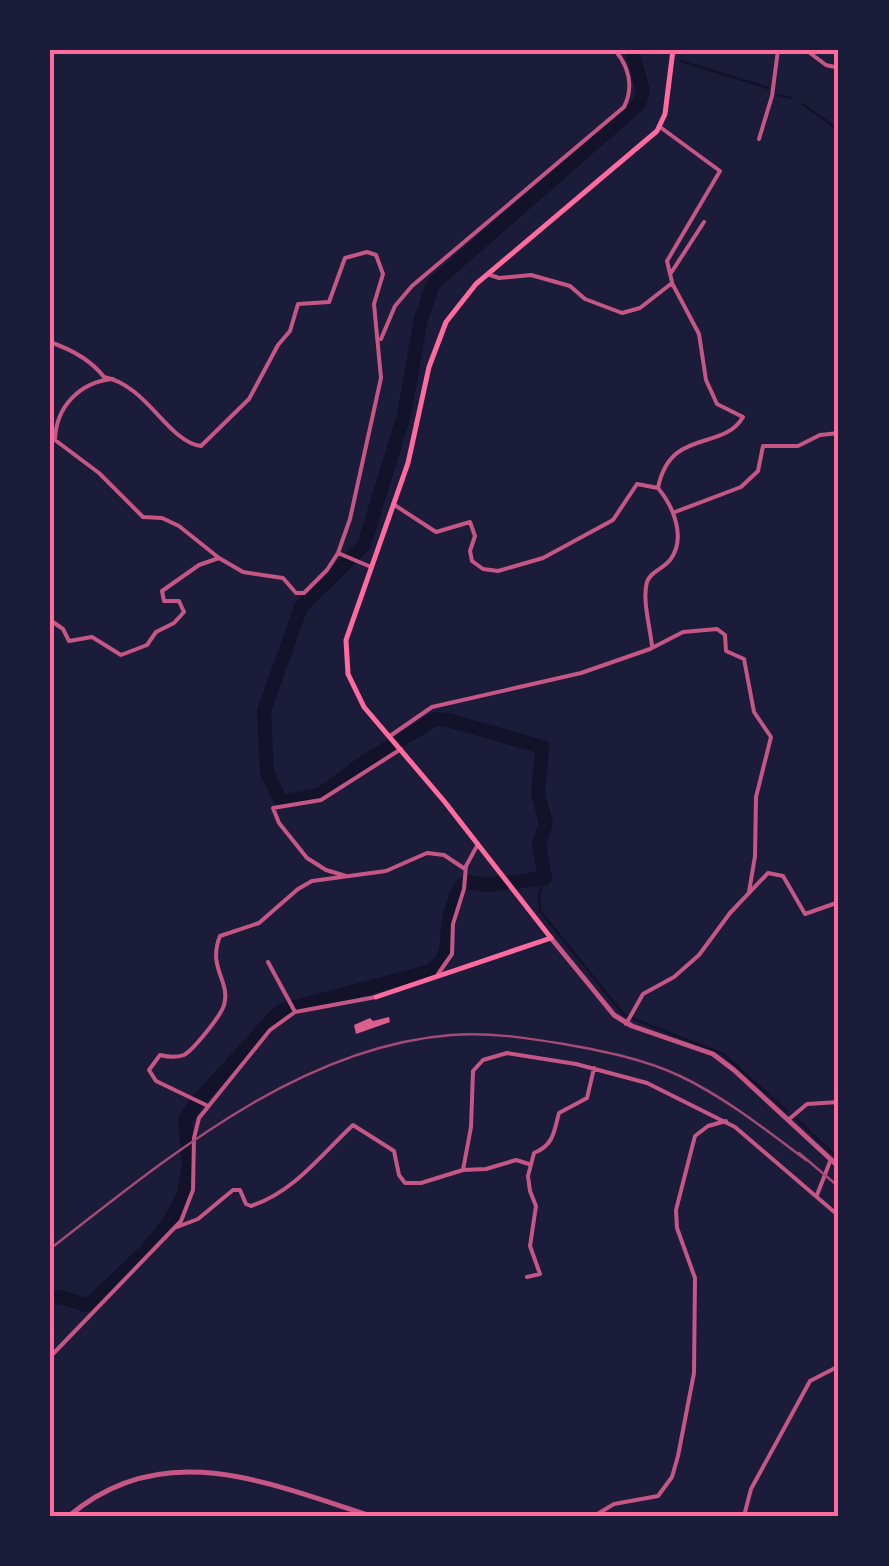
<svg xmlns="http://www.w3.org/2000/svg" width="889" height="1566" font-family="'Fira Sans',sans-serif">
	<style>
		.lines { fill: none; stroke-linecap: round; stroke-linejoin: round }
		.stream { stroke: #12122b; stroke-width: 2.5 }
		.river { stroke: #12122b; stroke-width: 14 }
		.building { fill: #dd5f8e }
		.minor { stroke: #c65784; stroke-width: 4 }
		.tertiary { stroke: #c65784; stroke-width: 5 }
		.secondary { stroke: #ff6b9d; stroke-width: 5 }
		.rail { stroke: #a44b75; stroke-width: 2.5 }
		.neatline { fill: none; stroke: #ff6b9d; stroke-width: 4 }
	</style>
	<rect width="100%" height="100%" fill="#1b1b3a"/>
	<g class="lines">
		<path class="stream" d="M681 61 768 88
			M778 95 791 98
			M803 104C816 115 828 120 839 132
			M545 878 539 893 540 911 624 1015 723 1054 787 1111
			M794 1117 839 1159"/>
		<path class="river" d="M50 1298 61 1297 86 1305 92 1302 147 1250 172 1218 183 1196 189 1165 185 1120 197 1102 280 1011 427 972C450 959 446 948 448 925 450 912 455 897 461 886L468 882 487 885 545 878 539 844 546 823 538 794 542 747 448 720 435 719 366 761 321 794 285 801 280 799 267 772 264 711 301 607 364 545 404 415 421 319 433 284 639 104 643 91 632 50"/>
	</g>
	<path class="building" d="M389 1017 390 1022 356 1034 354 1025 370 1018 373 1021Z"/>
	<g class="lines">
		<path class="minor" d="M806 50 826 65 839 68
			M660 127 720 171 667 261 672 282
			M759 139 772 96 778 50
			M671 273 704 222
			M490 275 499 278 531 275 570 286 585 299 622 313 640 308 672 283 699 334 706 380 717 404 743 417C723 452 670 427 658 488
			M381 339 395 306 412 286 624 107C634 87 629 67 615 50
			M50 342C70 349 91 360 104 377 147 385 168 442 201 446L249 399 278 345 290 331 298 304 329 302 345 258 367 252 376 255 383 274 374 304 381 378 350 519 338 553 327 570 304 593H296L283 578 243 572 219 558 179 526 162 518 143 517 99 473 55 440C56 406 80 382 113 379
			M393 504 436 532 470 522 475 536 470 551 472 561 483 569 498 571 543 558 613 520 637 484 658 488C673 506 687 538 670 560 663 569 651 571 647 582 642 599 650 627 652 646
			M675 512 741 487 758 471 763 446H798L820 435 839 433
			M338 553 371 567
			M50 620 63 629 69 641 92 637 121 655 147 645 156 632 174 623 184 612 179 601H164L162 591 199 565 219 558
			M390 736 432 707 581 673 650 649 683 632 717 629 725 635 726 651 744 659 754 712 771 737 756 797 755 856 749 892
			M346 876 326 870 307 858 279 823 273 808 321 800 401 749
			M268 962 294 1010
			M438 974 452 954 453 924 464 889 466 866 478 844
			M626 1024 643 994 674 977 699 955 730 913 768 873 783 876 805 914 839 902
			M206 1105 156 1081 149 1070 160 1055C168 1057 176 1058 184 1055 193 1050 221 1016 224 1005 231 981 207 968 220 936L259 923 298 889 312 881 386 871 427 853 444 855 465 869
			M788 1120 807 1104 839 1102
			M463 1170 486 1169 516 1160 529 1164
			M817 1195 831 1159
			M177 1227 198 1219 233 1190H240L246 1204 251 1206C294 1192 321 1155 353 1125L394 1151 399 1175 405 1183H421L463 1170 471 1127 473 1071 483 1060 507 1053 576 1064 647 1083 735 1127 839 1216
			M527 1277 540 1274 530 1246 536 1206 530 1191 528 1176 534 1153C554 1145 554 1131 559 1113L587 1098 594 1068
			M50 1357 181 1221 193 1190 194 1138 199 1118 270 1030 295 1012 376 997
			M594 1516 614 1504 658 1496 672 1477 678 1456 694 1373 695 1278 677 1228 676 1210 695 1136 708 1126 726 1121
			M744 1516 751 1489 810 1381 839 1366"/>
		<path class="tertiary" d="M551 938 614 1015 632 1026 713 1054 734 1070 839 1167
			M69 1516C163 1436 268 1483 371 1516"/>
		<path class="secondary" d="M376 997 551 938 444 801 364 707 348 674 346 640 408 463 429 367 446 322 476 284 657 131 665 114 673 50"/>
		<path class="rail" d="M799 1153 839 1187
			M50 1249C166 1159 298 1047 451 1035 490 1032 527 1038 564 1044 603 1051 644 1059 680 1076 726 1098 766 1130 806 1160"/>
	</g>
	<rect width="889" height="1566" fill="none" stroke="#1b1b3a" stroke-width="105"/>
	<rect x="52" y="52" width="784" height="1462" class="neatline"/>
</svg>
